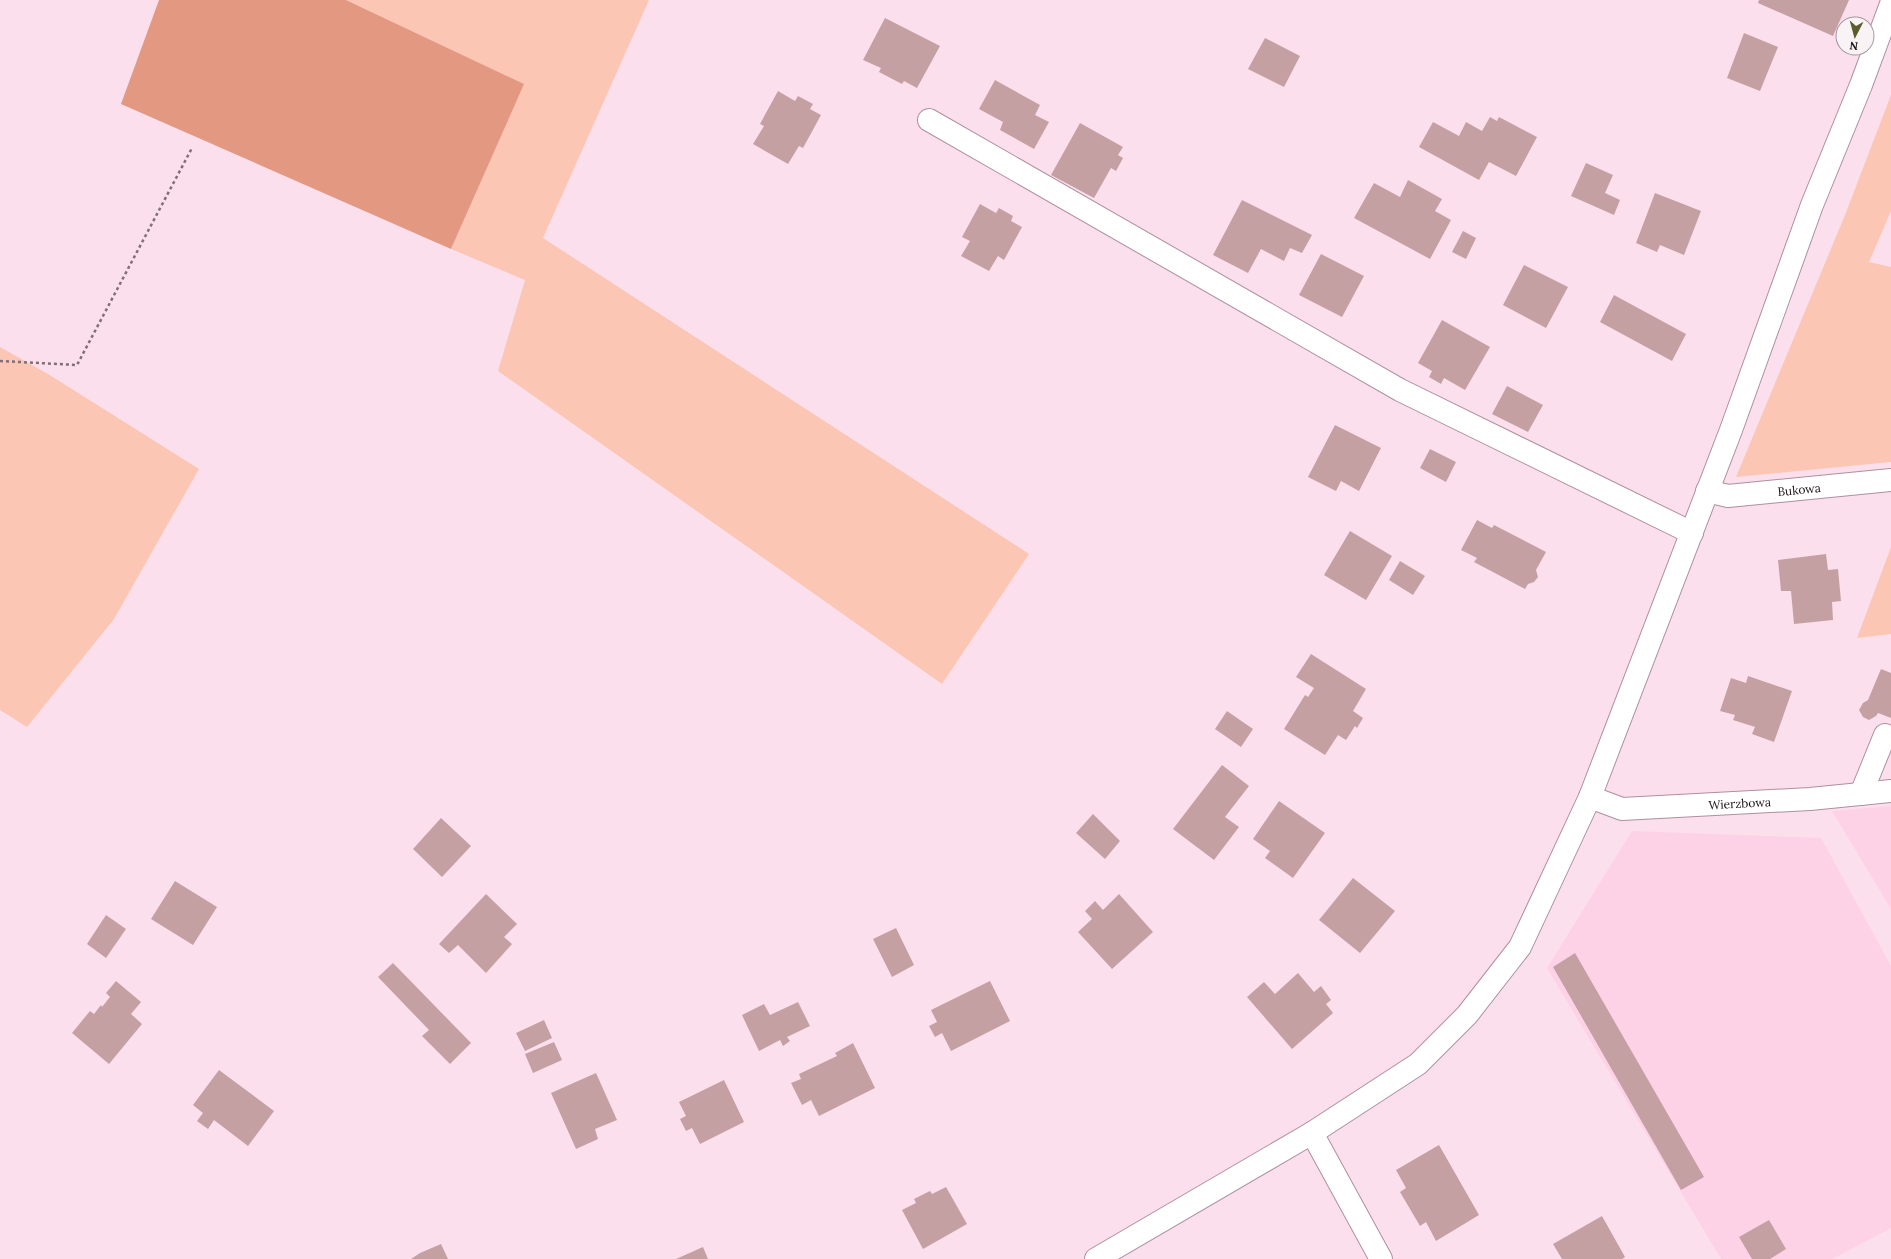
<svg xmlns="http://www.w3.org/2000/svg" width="1891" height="1259" font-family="Lora,serif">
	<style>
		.built { fill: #fdd2e6 }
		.green { fill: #fcc6b5 }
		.forest { fill: #e39981 }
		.building { fill: #c5a0a3 }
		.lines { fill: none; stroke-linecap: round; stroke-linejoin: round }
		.minor-casing { stroke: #af8f9e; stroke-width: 24 }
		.path { stroke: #816e77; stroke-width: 2.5; stroke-dasharray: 3 3; stroke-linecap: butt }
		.minor { stroke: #fff; stroke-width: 22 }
		.labels { text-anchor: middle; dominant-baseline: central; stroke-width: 3.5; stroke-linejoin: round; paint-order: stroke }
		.street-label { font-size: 12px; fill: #1a0f15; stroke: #faf3f6 }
	</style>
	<rect width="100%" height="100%" fill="#fcdfec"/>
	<path class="built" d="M1891 806V909L1832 811Z
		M1632 831 1821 838 1891 966V1228L1832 1259H1721L1547 968Z"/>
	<path class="green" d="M346 0H649L543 238 1029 554 942 684 498 371 525 280 451 249 523 84Z
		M1891 95V211L1869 262 1891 267V462L1736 477 1845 215Z
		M0 347 48 374 199 469 114 619 27 727 0 710Z
		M1891 547V634L1857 638Z"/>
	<path class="forest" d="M159 0H346L524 84 451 249 121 104Z"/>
	<path class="building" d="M1759 0H1849L1833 36 1758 3Z
		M885 18 940 46 917 88 904 81 902 84 879 72 881 68 863 60Z
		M1744 33 1778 47 1760 91 1727 78Z
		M1265 38 1300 56 1284 87 1248 69Z
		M995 80 1040 105 1035 115 1049 122 1034 149 1000 130 1003 122 979 109Z
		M778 91 795 101 798 96 813 104 810 109 821 115 803 148 799 146 788 164 753 144 764 126 760 124Z
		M1490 117 1497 121 1499 117 1537 137 1516 176 1489 162 1479 180 1419 147 1433 122 1459 136 1466 122 1482 131Z
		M1080 123 1123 147 1118 155 1123 158 1116 171 1111 168 1094 198 1051 175Z
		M1586 163 1613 175 1605 193 1620 200 1614 215 1571 196Z
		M1408 180 1442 199 1435 211 1451 220 1430 259 1354 218 1374 183 1400 197Z
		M1655 193 1701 211 1684 255 1660 245 1657 252 1636 243Z
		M1242 200 1312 235 1302 253 1290 248 1284 261 1261 249 1248 273 1213 255Z
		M980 204 996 213 999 208 1013 216 1011 221 1022 227 1004 260 998 256 989 271 961 256 970 241 962 237Z
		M1463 231 1476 238 1466 259 1452 252Z
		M1321 254 1364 276 1342 317 1299 295Z
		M1524 265 1568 287 1546 328 1503 305Z
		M1614 295 1686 334 1672 361 1600 322Z
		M1442 320 1490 347 1465 390 1444 378 1441 384 1429 377 1432 371 1418 363Z
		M1507 386 1543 405 1528 432 1492 414Z
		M1335 425 1381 448 1359 491 1341 481 1336 491 1308 477Z
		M1430 449 1456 462 1446 482 1420 468Z
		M1477 520 1492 528 1494 525 1546 552 1536 570 1538 577 1534 582 1528 584 1525 589 1474 562 1477 558 1461 550Z
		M1350 531 1392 556 1366 600 1324 575Z
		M1826 554 1828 570 1838 569 1841 601 1832 602 1833 620 1794 624 1791 591H1781L1778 560Z
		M1400 561 1425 576 1413 595 1389 580Z
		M1311 654 1366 689 1353 711 1363 718 1357 728 1355 726 1346 740 1338 735 1325 755 1284 729 1305 695 1308 697 1314 688 1296 677Z
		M1881 669 1891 673V718L1878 713 1876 716 1869 720 1863 717 1859 710 1863 703 1868 700Z
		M1748 676 1792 691 1774 742 1752 734 1755 727 1733 720 1735 715 1720 711 1731 678 1746 683Z
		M1227 711 1253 729 1241 747 1215 729Z
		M1222 765 1249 786 1225 817 1239 827 1214 860 1173 829Z
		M1279 801 1325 833 1293 878 1265 858 1270 851 1253 839Z
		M1093 814 1120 841 1105 859 1076 833Z
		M441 818 471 846 442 877 413 849Z
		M1353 878 1395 911 1360 953 1319 920Z
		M175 881 217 907 193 945 151 919Z
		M486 894 517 924 504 937 512 944 486 973 458 945 449 953 439 944Z
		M1119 894 1153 932 1112 969 1078 932 1092 919 1085 911 1095 901 1103 910Z
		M106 915 126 929 106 958 87 944Z
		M896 928 914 965 892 977 873 939Z
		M1575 953 1704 1177 1681 1190 1553 967Z
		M393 963 471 1043 450 1064 422 1036 429 1030 378 977Z
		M1298 973 1314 992 1321 986 1331 1000 1326 1004 1333 1013 1292 1049 1247 997 1264 982 1275 994Z
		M116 981 141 1002 131 1014 142 1024 109 1064 72 1033 90 1011 94 1014 101 1005 102 1007 110 997 106 993Z
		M990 981 1010 1021 951 1051 942 1033 935 1037 929 1026 937 1022 931 1010Z
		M798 1002 810 1026 787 1037 790 1041 783 1046 780 1040 759 1051 742 1015 764 1004 770 1015Z
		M544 1020 552 1038 525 1051 516 1033Z
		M554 1042 562 1060 533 1073 525 1054Z
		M853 1043 875 1088 819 1116 811 1100 802 1105 791 1083 801 1079 799 1074 837 1056 835 1053Z
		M219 1070 274 1111 248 1146 214 1120 208 1129 197 1121 203 1113 193 1105Z
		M596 1073 617 1120 595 1129 598 1139 576 1149 551 1093Z
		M724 1080 744 1122 700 1144 692 1128 686 1131 680 1119 686 1116 679 1102Z
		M1439 1145 1479 1215 1436 1241 1426 1222 1420 1226 1400 1192 1406 1188 1396 1170Z
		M946 1187 967 1224 923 1249 902 1210 916 1203 914 1199 930 1191 932 1194Z
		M1602 1216 1625 1257 1622 1259H1562L1553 1244Z
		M1769 1220 1786 1249 1770 1259H1752L1739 1237Z
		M441 1244 448 1259H411L420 1253Z
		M703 1247 708 1259H676Z"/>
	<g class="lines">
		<g class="minor-casing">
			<g id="minor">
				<path d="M929 120 1400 390 1692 533"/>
				<path id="s1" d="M1707 491 1728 496 1891 480"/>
				<path d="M1861 794 1885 735"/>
				<path id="s2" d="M1590 797 1622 809 1810 799 1891 791"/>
				<path d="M1312 1133 1381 1259"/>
				<path d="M1096 1259 1312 1133 1418 1064 1467 1015 1520 947 1590 797 1731 430 1812 205 1861 85 1891 4"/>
			</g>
		</g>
		<path class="path" d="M0 361 77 365 192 148"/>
		<use href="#minor" class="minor"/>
	</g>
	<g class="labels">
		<g class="street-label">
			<text stroke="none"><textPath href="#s1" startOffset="93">Bukowa</textPath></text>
			<text stroke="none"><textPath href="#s2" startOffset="152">Wierzbowa</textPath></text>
		</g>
	</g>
	<g transform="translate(1855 36) rotate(186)"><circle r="19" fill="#faf3f6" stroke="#a0989c"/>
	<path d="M0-3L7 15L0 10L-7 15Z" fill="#595e2c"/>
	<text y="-6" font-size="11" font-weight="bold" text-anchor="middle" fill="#1a0f15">N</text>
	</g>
</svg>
